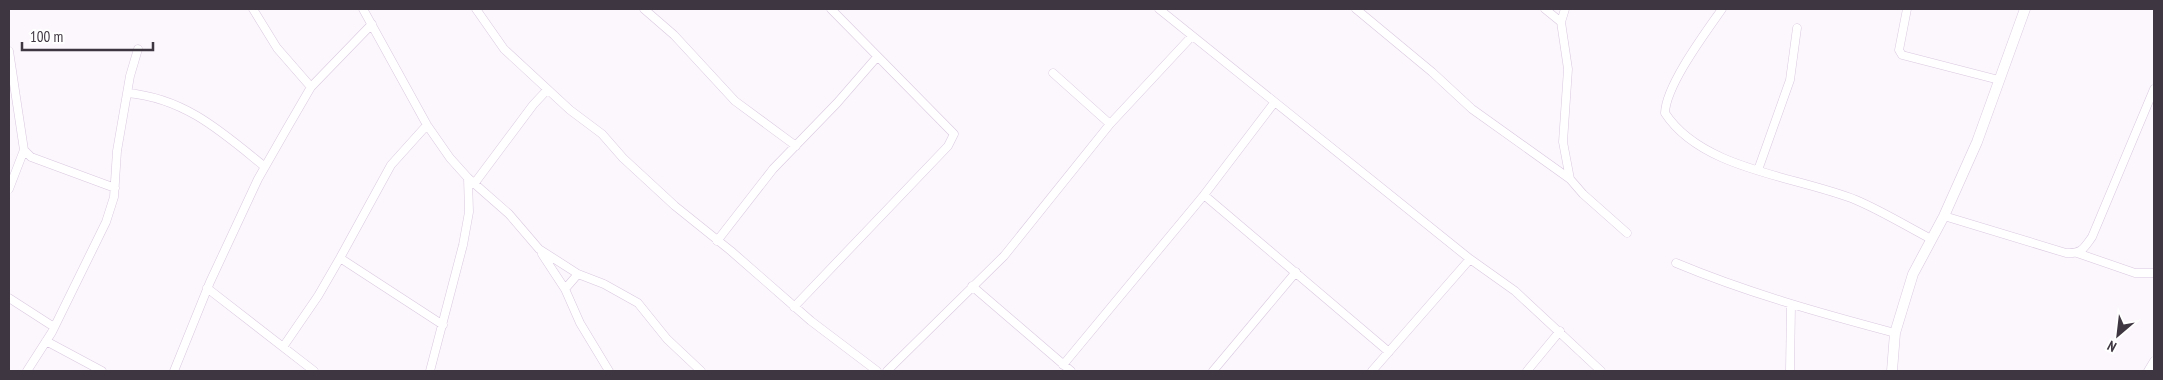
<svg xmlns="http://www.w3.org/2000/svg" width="2163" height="380" font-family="'PT Sans Narrow',sans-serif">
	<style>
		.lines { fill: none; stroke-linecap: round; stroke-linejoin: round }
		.street-casing { stroke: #dac8e0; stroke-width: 9 }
		.secondary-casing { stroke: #dac8e0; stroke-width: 11 }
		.street { stroke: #fff; stroke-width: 8 }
		.secondary { stroke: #fff; stroke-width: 10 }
	</style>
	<rect width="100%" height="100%" fill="#fbf7fc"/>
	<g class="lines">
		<g class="street-casing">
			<path id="street" d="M253 9 277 48 311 87
				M363 9 427 125 450 158 468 178 509 214 539 249 578 274 604 284 638 303 667 339 701 371
				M476 9 504 49 570 110 602 134 623 158 675 206 731 251 811 321 877 371
				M644 9 674 35 735 101 796 146
				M1159 9 1470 259 1515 291 1601 371
				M1356 9 1432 72 1472 109 1570 179
				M1545 9 1561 22
				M1565 9 1561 22 1568 69 1563 142 1570 179 1583 194 1627 233
				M1722 9C1706 32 1666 85 1665 113 1702 170 1796 176 1856 200 1882 211 1906 226 1931 239
				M1907 9 1899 50 1902 55 1999 80
				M9 51 24 150 31 157 115 188
				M1053 73 1110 124
				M127 93C185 98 222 132 265 167
				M1758 170 1790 80 1797 28
				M474 184 533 105 547 90
				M9 189 24 150
				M1204 195 1389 352
				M1944 216 2066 253C2082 254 2084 248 2092 237L2154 89
				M717 241 773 169 837 103 877 57
				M2077 253 2135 273H2154
				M542 254 565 289 580 323 609 371
				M340 258 443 325
				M1676 263C1748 293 1820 313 1895 333
				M972 286 1071 371
				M207 288 314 371
				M565 289 578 274
				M9 298 54 327
				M794 307 948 146 954 134 831 9
				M46 341 102 371
				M283 347 318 296 340 258 391 165 427 125
				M1063 365 1204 195 1274 103
				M27 371 52 332 106 222 114 197 117 151 130 76 138 49
				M174 371 210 282 258 179 286 130 311 87 372 24
				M430 371 463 245 469 212 468 178
				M887 371 1004 256 1110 124 1192 36
				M1213 371 1296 272
				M1372 371 1470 259
				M1527 371 1560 331
				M1790 371 1791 305
				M2148 371 2154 361"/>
		</g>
		<g class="secondary-casing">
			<path id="secondary" d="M1892 371 1895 333 1913 274 1944 216 1977 142 2025 9"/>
		</g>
		<use href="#street" class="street"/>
		<use href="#secondary" class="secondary"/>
	</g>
	<rect width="2163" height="380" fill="none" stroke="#3e3640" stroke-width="20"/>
	<g transform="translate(2118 335) rotate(208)" stroke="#ffffff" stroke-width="4" paint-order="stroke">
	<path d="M0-4L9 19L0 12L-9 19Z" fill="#3e3640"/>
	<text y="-8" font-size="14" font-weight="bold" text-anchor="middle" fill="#3e3640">N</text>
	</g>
	<path d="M22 42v8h131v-8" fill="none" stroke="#3e3640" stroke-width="2.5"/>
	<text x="30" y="42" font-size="15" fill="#3e3640" stroke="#ffffff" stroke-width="4" paint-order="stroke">100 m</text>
</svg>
